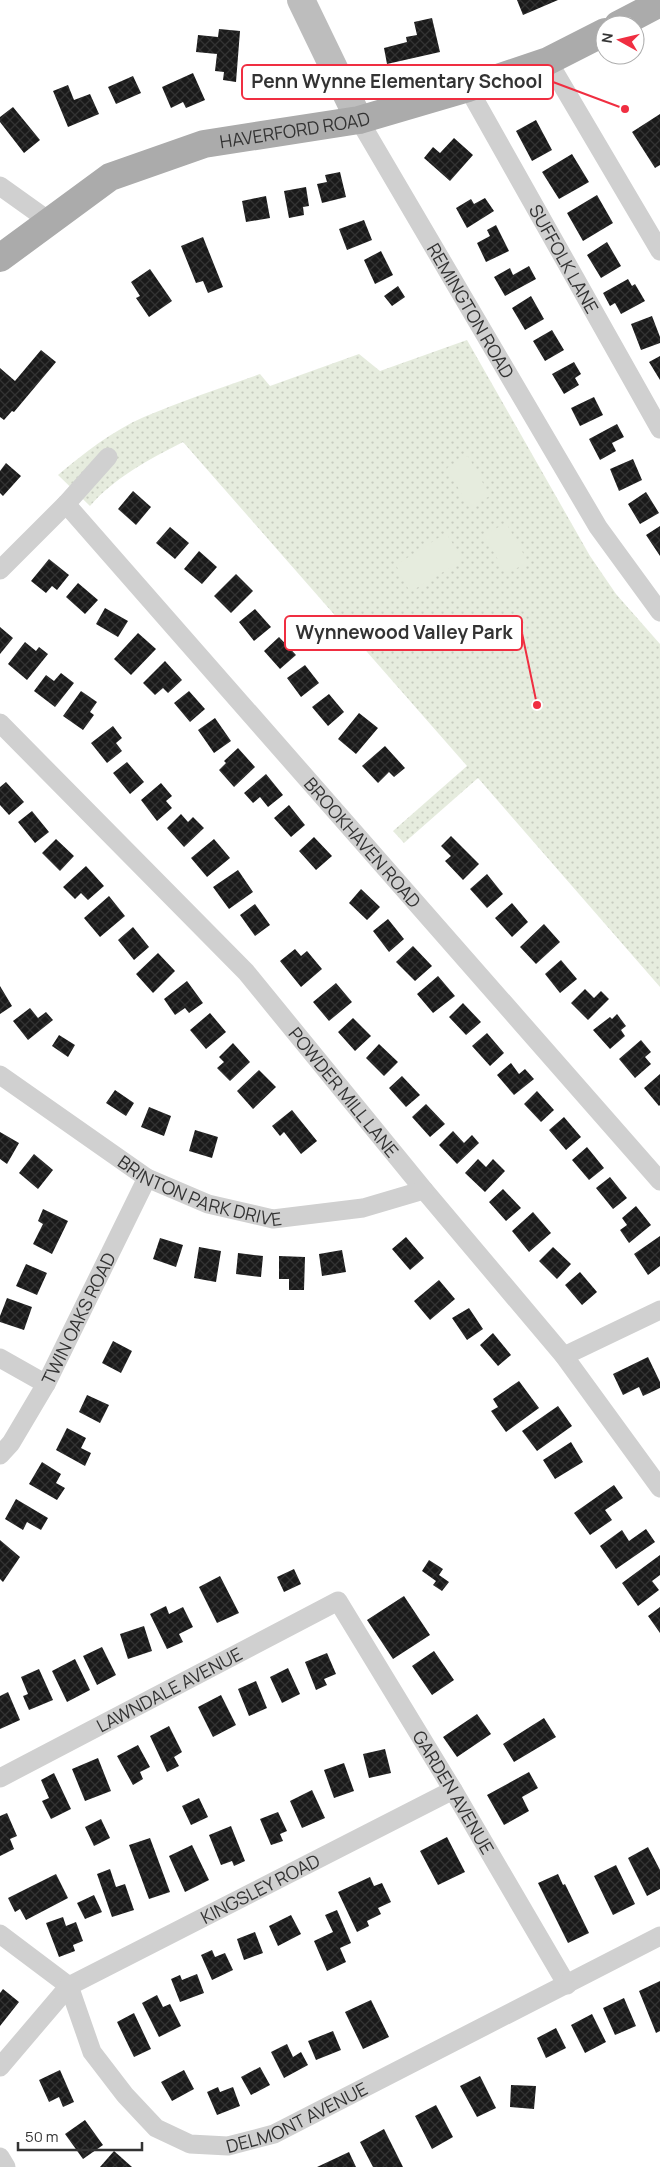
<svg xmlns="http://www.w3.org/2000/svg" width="660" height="2167" font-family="Manrope,sans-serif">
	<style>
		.park { fill: url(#park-dots) }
		.pitch { fill: #e6ecde }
		.building { fill: url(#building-cross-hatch) }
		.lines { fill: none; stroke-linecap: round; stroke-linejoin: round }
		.minor { stroke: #d0d0d0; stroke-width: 19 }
		.secondary { stroke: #bdbdbd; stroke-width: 28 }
		.primary { stroke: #ababab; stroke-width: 28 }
		.labels { text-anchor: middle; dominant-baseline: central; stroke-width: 5; stroke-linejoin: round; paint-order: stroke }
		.street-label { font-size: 18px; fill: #333; stroke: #fff }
		.leader { fill: none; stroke: #f02e41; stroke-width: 2 }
		.callout-dot { fill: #f02e41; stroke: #fff; stroke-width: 2 }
		.callout { fill: #fff; stroke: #f02e41; stroke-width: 2 }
		.callout-label { font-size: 19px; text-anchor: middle; font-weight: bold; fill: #333 }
	</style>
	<defs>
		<pattern id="park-dots" width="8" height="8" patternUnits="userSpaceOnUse" patternTransform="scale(1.25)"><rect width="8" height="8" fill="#e6ecde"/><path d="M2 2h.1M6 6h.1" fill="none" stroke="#c6cbbf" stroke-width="1.8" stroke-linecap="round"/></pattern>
		<pattern id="building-cross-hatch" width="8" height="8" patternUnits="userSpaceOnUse" patternTransform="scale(1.25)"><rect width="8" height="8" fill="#1a1a1a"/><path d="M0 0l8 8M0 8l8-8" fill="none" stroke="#333"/></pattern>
	</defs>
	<rect width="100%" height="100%" fill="#fff"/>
	<path class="park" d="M467 340 590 556 616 594 660 644V987L478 778 404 843 393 831 467 766 183 442C150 459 115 477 90 506L58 475C84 453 112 431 144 417 181 401 221 388 260 374L270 386 359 354 380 371Z"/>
	<path class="pitch" d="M468 456 490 496 469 507 447 468Z
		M506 523 528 562 506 574 484 535Z
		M446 533 463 560 410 592 396 565Z"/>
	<path class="building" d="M517 0H558L523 15Z
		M432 18 440 52 387 64 384 48 407 42 406 37 417 35 414 22Z
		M219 29 240 31 236 82 223 80 224 72 215 71 217 54 196 52 198 35 218 37Z
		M193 73 205 100 186 108 183 102 171 108 162 87Z
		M133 76 141 93 116 104 108 87Z
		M68 85 74 100 90 94 99 114 68 127 53 91Z
		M13 107 40 140 24 153 0 122V117Z
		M660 114V165L655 168 632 132Z
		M536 120 552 150 532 161 516 131Z
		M454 138 473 155 450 181 424 158 433 147 440 153Z
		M572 154 589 182 559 199 542 172Z
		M340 172 346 197 322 203 317 184 327 182 325 175Z
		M306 187 309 206 303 207 304 215 289 218 284 191Z
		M597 195 613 223 583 241 567 213Z
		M266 196 270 218 246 222 242 201Z
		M485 198 494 211 467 228 456 208 471 199 474 204Z
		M364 220 372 240 347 250 339 229Z
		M496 225 509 251 486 262 477 243 490 236 487 230Z
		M203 237 223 287 208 293 203 281 196 283 181 246Z
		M607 242 621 266 601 278 587 255Z
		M381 251 393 275 375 284 364 260Z
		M529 266 536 279 505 296 494 277 510 268 513 275Z
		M150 269 172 301 149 317 136 298 140 296 131 282Z
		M628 279 632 286 635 284 645 301 621 314 615 303 610 306 603 293Z
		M398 286 405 297 392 306 384 296Z
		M531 296 544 319 525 330 512 308Z
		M652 316 660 337V343L641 350 631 324Z
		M552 330 564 350 545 361 533 341Z
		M41 350 56 362 14 412 12 411 4 420 0 417V368L15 381Z
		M660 356V380L649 362Z
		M574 362 581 374 575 378 579 385 564 394 552 374Z
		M594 397 603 415 580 426 571 408Z
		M617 424 624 437 612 443 616 451 600 460 589 439Z
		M633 459 642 480 619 491 610 469Z
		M6 463 21 476 3 496 0 493V471Z
		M133 491 151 507 136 525 118 509Z
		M646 492 659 513 640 524 628 504Z
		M660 526V556L646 535Z
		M170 527 189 543 175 559 156 543Z
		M199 551 217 567 202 584 184 569Z
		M49 559 69 575 57 590 52 586 46 593 31 581Z
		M236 574 253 591 231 613 214 596Z
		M78 583 98 600 85 614 66 597Z
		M105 608 128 621 118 637 96 624Z
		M255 609 271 627 254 641 239 622Z
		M0 627 13 638 0 654Z
		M138 633 156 649 131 675 114 659Z
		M279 637 296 655 280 669 264 651Z
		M25 642 36 651 39 647 48 654 27 680 8 664Z
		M165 661 182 680 168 693 163 688 155 695 143 683Z
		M305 665 319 683 301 697 287 678Z
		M61 673 74 683 55 707 34 691 46 675 54 681Z
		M81 691 97 702 90 712 94 715 83 730 63 716Z
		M189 691 205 709 190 722 174 703Z
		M329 694 344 712 328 726 312 707Z
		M359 713 378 728 356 754 338 739Z
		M215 718 231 741 214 753 198 730Z
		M113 726 122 738 116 743 122 751 107 763 91 743Z
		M385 746 405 768 394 777 389 772 378 783 362 766Z
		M238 748 255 767 234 787 219 770 226 763 224 761Z
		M127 762 144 782 130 794 113 773Z
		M266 774 283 795 268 807 260 797 253 803 244 793Z
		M6 782 24 802 9 815 0 805V787Z
		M161 783 172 796 166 801 172 808 157 821 141 800Z
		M289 805 305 825 291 837 274 818Z
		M32 811 49 832 35 843 18 822Z
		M181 814 188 822 193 817 204 828 184 847 167 828Z
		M451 836 479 864 463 880 445 861 451 856 441 846Z
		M314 837 332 856 316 870 299 851Z
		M56 839 74 856 60 871 42 853Z
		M214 839 230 858 207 877 191 858Z
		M86 866 104 886 88 900 81 893 75 899 63 887Z
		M238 870 253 892 229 909 213 887Z
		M487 874 503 894 487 908 470 889Z
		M361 889 380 907 367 920 349 903Z
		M109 896 125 916 100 937 84 918Z
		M512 903 528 922 512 937 495 918Z
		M255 904 270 925 255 936 240 915Z
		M388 919 404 939 389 952 373 931Z
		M544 924 560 942 536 964 520 947Z
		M133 927 149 947 134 960 118 940Z
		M413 946 432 966 415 981 396 962Z
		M295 949 301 956 307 951 322 969 301 987 280 961Z
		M158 953 175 971 153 993 136 974Z
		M561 960 577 979 560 993 545 974Z
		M438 976 455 996 433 1013 417 994Z
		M187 981 203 1003 189 1013 185 1008 175 1015 164 999Z
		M336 983 352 1002 329 1021 313 1002Z
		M0 986 12 1006 0 1014Z
		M585 989 594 998 601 991 609 999 588 1020 571 1003Z
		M463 1003 481 1022 466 1035 449 1017Z
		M30 1008 38 1018 46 1012 53 1020 28 1040 13 1021Z
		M210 1013 226 1032 206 1049 190 1030Z
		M617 1014 626 1026 621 1030 625 1036 610 1049 593 1030 610 1017 612 1019Z
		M353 1018 371 1036 355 1051 338 1032Z
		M487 1033 504 1053 490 1066 472 1046Z
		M59 1035 75 1045 68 1057 52 1046Z
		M641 1040 651 1052 645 1057 651 1064 635 1078 619 1059Z
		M233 1043 250 1062 230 1081 217 1068 224 1062 219 1057Z
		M379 1044 398 1062 384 1076 366 1058Z
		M511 1063 519 1074 525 1069 534 1079 514 1095 497 1075Z
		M259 1070 276 1087 253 1109 237 1091Z
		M660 1074V1105L659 1106 644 1088Z
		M402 1076 420 1095 406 1107 389 1088Z
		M115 1090 134 1103 126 1116 106 1103Z
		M537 1091 554 1110 541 1122 524 1104Z
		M426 1104 445 1124 430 1137 412 1117Z
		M149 1107 171 1116 164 1136 141 1127Z
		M292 1110 317 1141 301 1154 284 1132 280 1136 272 1126Z
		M564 1117 581 1137 566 1150 549 1130Z
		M195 1130 218 1137 212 1158 189 1151Z
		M453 1131 464 1143 472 1135 479 1143 457 1164 439 1145Z
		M0 1132 19 1143 7 1164 0 1159Z
		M587 1147 604 1168 589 1180 572 1160Z
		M34 1154 53 1170 38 1189 19 1173Z
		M478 1159 486 1167 493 1159 505 1171 485 1192 465 1173Z
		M610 1177 627 1198 613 1209 596 1188Z
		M503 1189 521 1208 506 1221 489 1202Z
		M636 1206 651 1225 629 1243 620 1230 627 1225 622 1218Z
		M43 1209 68 1221 52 1254 33 1244 43 1224 38 1221Z
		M533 1212 551 1233 529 1252 512 1231Z
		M660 1236V1266L648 1275 634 1254Z
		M406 1237 424 1258 410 1270 392 1249Z
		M160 1238 183 1245 176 1267 153 1259Z
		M199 1247 221 1251 216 1282 194 1278Z
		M553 1247 571 1264 557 1279 539 1261Z
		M342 1250 346 1272 322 1276 319 1254Z
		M238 1253 263 1256 261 1277 236 1274Z
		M279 1256 305 1257 304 1290H289V1279H279Z
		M26 1264 47 1273 37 1295 16 1286Z
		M580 1272 597 1292 582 1305 565 1285Z
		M439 1280 455 1299 430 1320 414 1301Z
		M7 1298 32 1307 24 1330 0 1322V1316Z
		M469 1308 483 1329 467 1340 452 1318Z
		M493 1333 511 1355 498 1366 480 1345Z
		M113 1341 132 1351 121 1373 102 1363Z
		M648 1357 660 1382V1388L643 1396 639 1387 623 1395 613 1374Z
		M519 1381 539 1408 506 1432 491 1411 498 1407 493 1399Z
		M87 1395 109 1405 100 1423 79 1412Z
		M558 1406 572 1426 537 1451 522 1431Z
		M67 1428 86 1438 81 1448 91 1453 85 1466 56 1450Z
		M571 1442 583 1462 555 1479 543 1460Z
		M42 1462 61 1474 56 1483 65 1488 57 1500 29 1484Z
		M614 1485 623 1498 605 1510 612 1520 590 1535 574 1513Z
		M16 1499 48 1518 41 1530 27 1522 23 1530 5 1519Z
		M646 1529 655 1542 616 1569 600 1546 622 1530 629 1541Z
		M0 1540 20 1557 3 1582 0 1579Z
		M660 1555V1575L652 1581 659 1590 638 1606 622 1583Z
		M429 1560 443 1569 439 1575 449 1582 442 1591 433 1585 436 1581 422 1571Z
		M294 1569 301 1584 284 1592 277 1577Z
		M220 1576 239 1613 217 1623 199 1587Z
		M404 1596 430 1635 393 1659 367 1620Z
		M166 1606 169 1614 183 1607 193 1627 179 1634 183 1642 167 1649 150 1614Z
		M660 1607V1633L648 1616Z
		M144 1626 152 1651 128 1659 120 1634Z
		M102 1647 116 1675 97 1685 83 1656Z
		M434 1651 454 1680 432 1695 412 1666Z
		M327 1653 336 1674 324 1679 327 1685 316 1690 305 1662Z
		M75 1659 90 1690 67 1702 52 1671Z
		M288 1668 300 1694 282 1703 270 1677Z
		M39 1669 53 1700 29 1710 23 1696 28 1694 21 1677Z
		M256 1681 267 1708 249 1716 238 1689Z
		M8 1692 20 1720 0 1729V1696Z
		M221 1695 236 1725 213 1737 198 1707Z
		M477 1714 491 1734 457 1757 443 1737Z
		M544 1718 556 1737 514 1762 503 1744Z
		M169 1726 182 1752 174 1757 179 1766 167 1772 150 1736Z
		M138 1745 150 1767 140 1772 143 1779 133 1785 117 1756Z
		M385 1749 391 1773 369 1778 363 1754Z
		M98 1758 111 1791 85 1801 72 1769Z
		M344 1763 354 1791 334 1798 324 1770Z
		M529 1772 538 1788 522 1797 529 1811 504 1825 487 1795Z
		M54 1773 71 1809 51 1819 42 1801 49 1798 41 1780Z
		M312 1790 325 1818 302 1828 290 1801Z
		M199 1798 208 1817 191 1825 182 1806Z
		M278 1812 287 1831 280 1834 283 1841 271 1845 260 1819Z
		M7 1813 17 1836 10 1839 14 1849 0 1856V1816Z
		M101 1819 110 1838 94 1846 85 1827Z
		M231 1826 245 1861 234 1866 232 1861 221 1865 209 1835Z
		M447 1837 465 1872 438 1885 420 1851Z
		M150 1838 170 1892 149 1899 129 1845Z
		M192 1845 209 1880 185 1892 169 1856Z
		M648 1847 660 1870V1889L647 1896 628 1858Z
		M616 1865 635 1904 613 1915 594 1876Z
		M110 1869 116 1887 125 1884 134 1910 112 1917 97 1874Z
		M56 1874 68 1898 26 1920 20 1909 15 1912 8 1898Z
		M558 1874 563 1885 565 1884 589 1933 568 1943 538 1883Z
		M370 1877 374 1886 382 1883 391 1902 378 1908 381 1914 367 1921 369 1926 357 1932 338 1892Z
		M94 1895 102 1912 85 1919 77 1903Z
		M337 1910 351 1943 340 1948 346 1962 327 1971 314 1941 333 1932 325 1915Z
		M291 1915 301 1934 278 1946 269 1926Z
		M63 1917 66 1926 76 1922 83 1941 73 1945 75 1951 59 1957 46 1923Z
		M255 1932 263 1953 244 1960 237 1939Z
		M212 1950 215 1957 225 1953 233 1970 212 1980 201 1955Z
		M197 1974 204 1993 180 2002 171 1979 180 1975 182 1980Z
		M660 1981V2031L656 2033 639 1991Z
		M3 1989 19 2002 0 2026V1993Z
		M157 1995 163 2007 170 2004 181 2026 159 2037 142 2003Z
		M624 1998 636 2026 615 2035 603 2008Z
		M371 2000 389 2037 363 2049 345 2012Z
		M134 2013 151 2049 134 2057 117 2022Z
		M592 2014 606 2042 585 2053 571 2025Z
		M556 2028 566 2048 546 2058 537 2038Z
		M333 2031 341 2050 316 2060 308 2041Z
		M287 2044 293 2057 301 2052 308 2065 284 2078 271 2052Z
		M260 2067 270 2085 251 2095 241 2077Z
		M60 2070 74 2102 63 2107 59 2097 49 2102 39 2080Z
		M184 2070 194 2089 172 2101 161 2082Z
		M480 2076 496 2108 477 2117 460 2086Z
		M511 2085 536 2086 534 2109 510 2107Z
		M218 2087 220 2092 233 2087 240 2106 217 2115 207 2092Z
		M436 2105 453 2137 432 2149 415 2116Z
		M85 2120 103 2145 83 2159 65 2134Z
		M384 2129 403 2167H373L360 2142Z
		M114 2151 132 2167H100Z
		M349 2152 356 2167H317Z"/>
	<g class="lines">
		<g class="minor">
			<path d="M548 61 660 251"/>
			<path id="s1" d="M468 88 660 429"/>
			<path id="s2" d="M359 120 598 527 660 612"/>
			<path d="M0 186 49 221"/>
			<path id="s3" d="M66 504 660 1181"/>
			<path d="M0 570 66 504 108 457"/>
			<path id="s4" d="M0 723 246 972 424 1190 564 1356 660 1488"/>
			<path id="s5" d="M0 1075 147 1178 208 1204 273 1219 363 1208 424 1190"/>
			<path d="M564 1356 660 1310"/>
			<path d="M0 1358 46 1384"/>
			<path id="s6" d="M0 1455 11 1443 46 1384 147 1178"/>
			<path id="s7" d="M0 1778 338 1601 453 1790 567 1985"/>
			<path id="s8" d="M0 1934 69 1986 92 2052 125 2095 156 2128 190 2144 228 2146 274 2134 660 1936"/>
			<path id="s9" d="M0 2067 69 1986 453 1790"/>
			<path d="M0 2157 6 2167"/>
		</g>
		<path class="secondary" d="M301 0 359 120"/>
		<g class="primary">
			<path d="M618 25 660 3"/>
			<path id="s10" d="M0 258 110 177 204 144 359 120 468 88 548 61 605 32"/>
		</g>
	</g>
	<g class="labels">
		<g class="street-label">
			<text stroke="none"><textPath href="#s10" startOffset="328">HAVERFORD ROAD</textPath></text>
			<text stroke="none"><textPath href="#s1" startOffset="196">SUFFOLK LANE</textPath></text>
			<text stroke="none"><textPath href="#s2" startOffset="221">REMINGTON ROAD</textPath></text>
			<text stroke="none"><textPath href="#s3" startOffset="450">BROOKHAVEN ROAD</textPath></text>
			<text stroke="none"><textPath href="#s4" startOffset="505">POWDER MILL LANE</textPath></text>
			<text stroke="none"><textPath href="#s5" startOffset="234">BRINTON PARK DRIVE</textPath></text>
			<text stroke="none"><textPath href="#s6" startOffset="158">TWIN OAKS ROAD</textPath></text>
			<text stroke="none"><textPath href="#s7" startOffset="191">LAWNDALE AVENUE</textPath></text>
			<text stroke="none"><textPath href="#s7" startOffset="605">GARDEN AVENUE</textPath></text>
			<text stroke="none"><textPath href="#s9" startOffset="321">KINGSLEY ROAD</textPath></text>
			<text stroke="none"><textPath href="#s8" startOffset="406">DELMONT AVENUE</textPath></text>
		</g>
	</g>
	<path class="leader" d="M625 109L553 82M537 705L522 633"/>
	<g class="callout-dot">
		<circle cx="625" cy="109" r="5"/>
		<circle cx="537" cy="705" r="5"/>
	</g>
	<g class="callout">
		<rect x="242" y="65" width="311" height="34" rx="5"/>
		<rect x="285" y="616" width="237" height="34" rx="5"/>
	</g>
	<g class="callout-label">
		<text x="397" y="88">Penn Wynne Elementary School</text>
		<text x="404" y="639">Wynnewood Valley Park</text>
	</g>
	<g transform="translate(620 40) rotate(278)"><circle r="24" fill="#ffffff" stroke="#adadad"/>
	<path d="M0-4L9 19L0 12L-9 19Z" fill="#f02e41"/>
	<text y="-8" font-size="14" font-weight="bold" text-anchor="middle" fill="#333333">N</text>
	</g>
	<path d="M18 2142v8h124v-8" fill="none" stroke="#333333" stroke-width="2.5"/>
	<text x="25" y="2142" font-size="15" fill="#333333" stroke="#ffffff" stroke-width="4" paint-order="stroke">50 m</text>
</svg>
